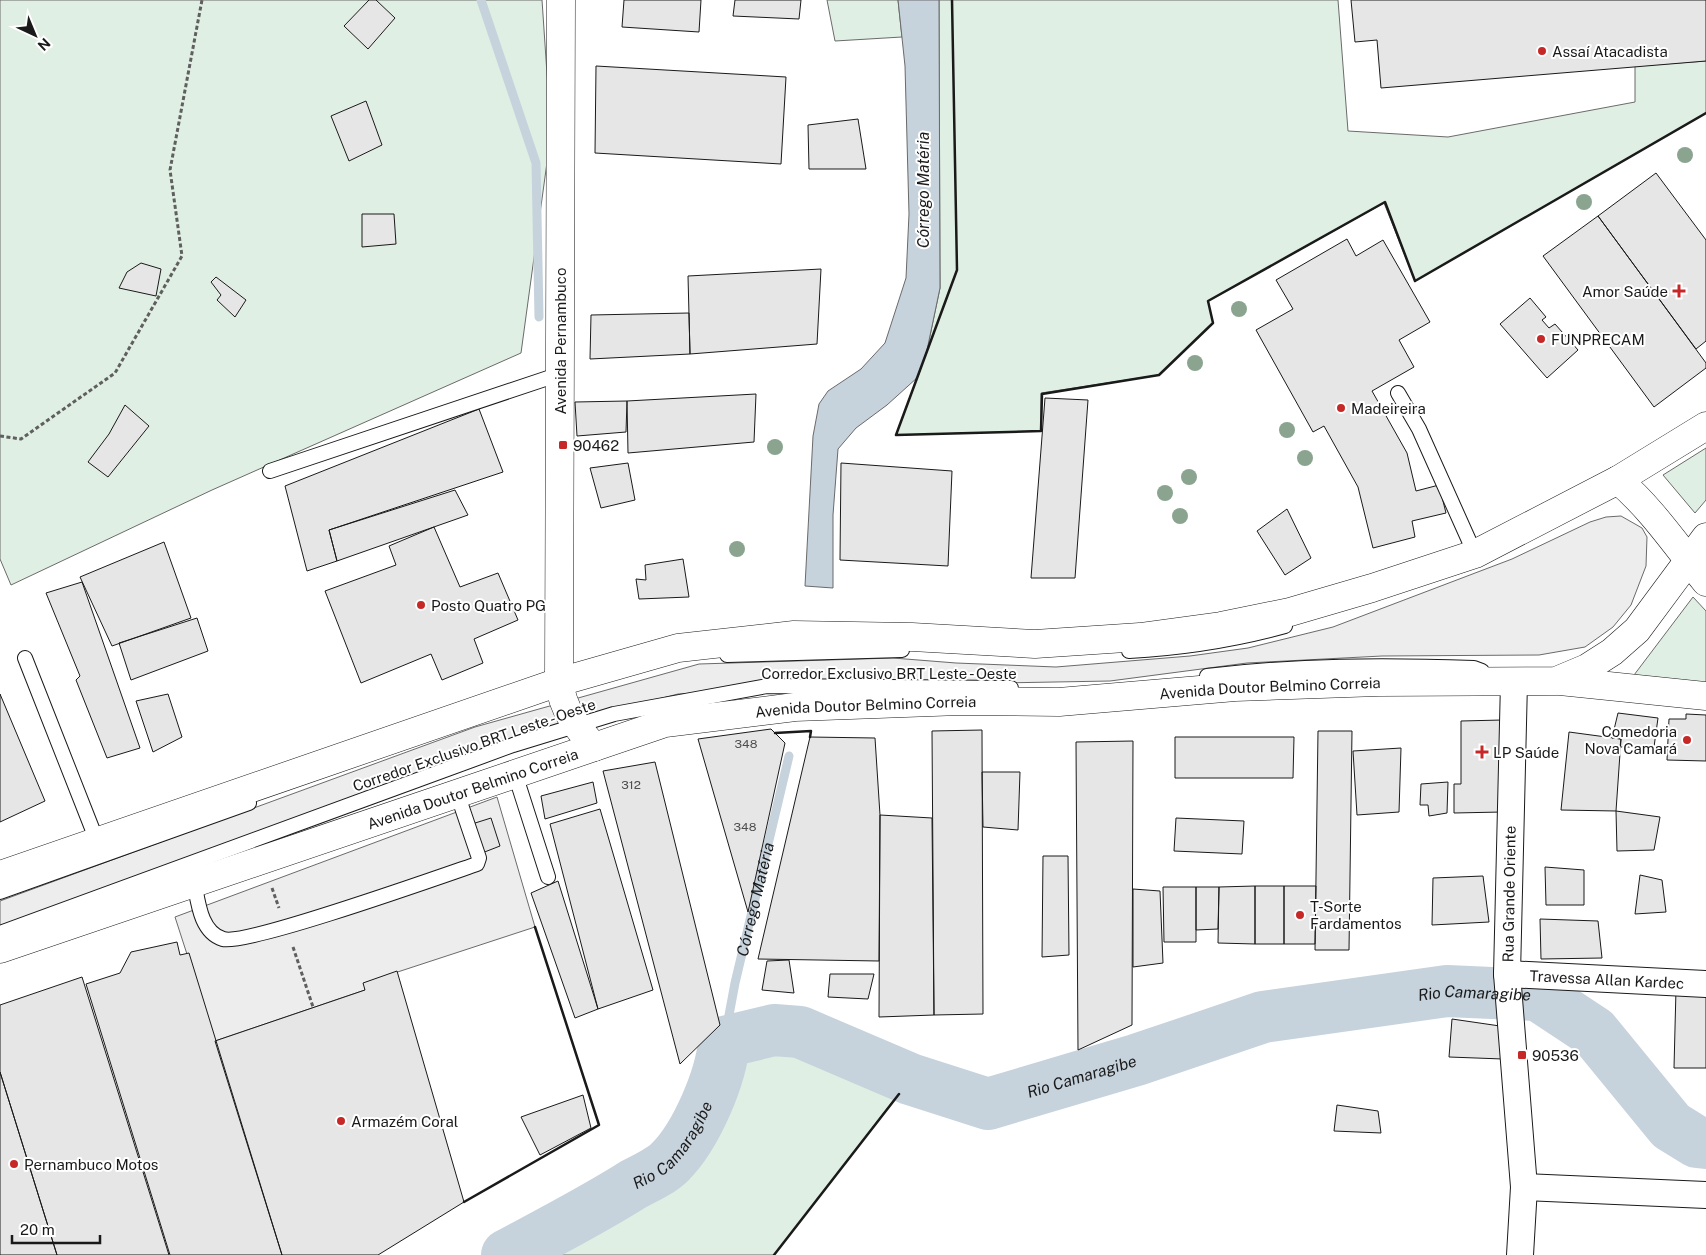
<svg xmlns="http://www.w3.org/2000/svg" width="1706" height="1255" font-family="'Public Sans',sans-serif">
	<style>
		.green { fill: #e0efe3; stroke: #6a6a6a }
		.parking { fill: #ededed; stroke: #6a6a6a }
		.water { fill: #c6d2dc; stroke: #6a6a6a }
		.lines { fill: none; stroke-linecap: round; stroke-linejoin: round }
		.stream { stroke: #c6d2dc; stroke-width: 9 }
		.river { stroke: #c6d2dc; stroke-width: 52 }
		.building { fill: #e6e6e6; stroke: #1a1a1a }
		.lane-casing { stroke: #1a1a1a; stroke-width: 16 }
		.street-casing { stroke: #1a1a1a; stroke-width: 28 }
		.secondary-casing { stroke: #1a1a1a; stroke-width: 29 }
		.primary-casing { stroke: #1a1a1a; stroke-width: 29 }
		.path { stroke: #5f5f5f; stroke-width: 3; stroke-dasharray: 4 2.5; stroke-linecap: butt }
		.lane { stroke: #fff; stroke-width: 14 }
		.street { stroke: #fff; stroke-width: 26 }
		.secondary { stroke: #fff; stroke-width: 28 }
		.primary { stroke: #fff; stroke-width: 28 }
		.wall { stroke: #1a1a1a; stroke-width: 2.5 }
		.tree { fill: #8aa48f }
		.poi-dot { fill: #c62828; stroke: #fff; stroke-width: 2 }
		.labels { text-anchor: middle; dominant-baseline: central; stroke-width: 4; stroke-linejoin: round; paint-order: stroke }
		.number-label { font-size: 12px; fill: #4d4d4d }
		.poi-label { font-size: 15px; fill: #1a1a1a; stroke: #fff; text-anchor: start }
		.street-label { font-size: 15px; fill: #1a1a1a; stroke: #fff }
		.water-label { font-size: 16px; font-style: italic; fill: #1a1a1a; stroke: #fff }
	</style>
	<rect width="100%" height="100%" fill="#fff"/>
	<path class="green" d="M0 0H542L551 133 521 353 212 490 11 585 0 559Z
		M827 0H898L902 37 835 41Z
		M939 0H1338L1348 131 1448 137 1635 102V66L1706 61V113L1415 281 1384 203 1208 301 1213 323 1159 375 1041 393V431L896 435 927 350 940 288Z
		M1706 448V500L1695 513 1663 475Z
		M1693 597 1706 611V683L1634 675Z
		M774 1030 800 1032 910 1079 774 1255H507C550 1232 593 1210 634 1184 646 1178 661 1171 670 1162 696 1136 721 1078 724 1042Z"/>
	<path class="parking" d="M1621 516 1642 528 1647 537 1646 566 1631 605 1613 627 1585 647 1539 655 1382 656 1247 663 1110 681 1000 683 914 681 678 694 572 721 0 929V901L475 727 699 664 893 658 956 663 1056 667 1190 656 1248 648 1333 627 1512 559 1590 522 1606 517Z
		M497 797 535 927 364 983 365 990 215 1041 175 917Z"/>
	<path class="water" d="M898 0H939L940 288 927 350 918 377 887 405 856 428 838 449 833 515V588L805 586 813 436 819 404 828 391 861 369 885 343 906 278 909 214 905 66Z"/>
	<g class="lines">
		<g class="stream">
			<path d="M481 0 536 163 539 317"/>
			<path id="s1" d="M724 1042 735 983 789 756"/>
		</g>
		<path class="river" id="s2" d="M507 1255C550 1232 593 1210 634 1184 646 1178 661 1171 670 1162 696 1136 721 1078 724 1042L774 1030 800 1032 910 1079 988 1104 1136 1060 1263 1017 1447 991 1538 995 1594 1032 1671 1126 1697 1142 1706 1143"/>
	</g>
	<path class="building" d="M369 0H376L395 18 368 49 344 26Z
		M624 0H701L699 32 622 27Z
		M735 0H801L799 19 733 16Z
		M1351 0H1706V61L1381 88 1377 40 1355 42Z
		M596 66 786 77 781 164 595 153Z
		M366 101 382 145 349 161 331 116Z
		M858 119 866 169H809L808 125Z
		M1656 173 1706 240V341L1696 349 1598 216Z
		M362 214H394L396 244 362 247Z
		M1598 216 1706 363V368L1654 407 1543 256Z
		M1347 239 1356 256 1383 240 1430 322 1399 340 1414 367 1372 391 1407 453 1416 491 1439 485 1446 513 1412 521 1415 537 1373 548 1358 487 1324 426 1313 432 1256 330 1293 309 1276 280Z
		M141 263 161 269 156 296 119 288 127 272Z
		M821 269 817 344 690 354 688 276Z
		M216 277 246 300 235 317 217 300 221 295 211 282Z
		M1530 298 1546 317 1542 320 1549 328 1555 324 1578 350 1547 378 1500 324Z
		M689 313 690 354 590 359 591 315Z
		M756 394 754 442 628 453 627 401Z
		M1045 398 1088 400 1075 578H1031Z
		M627 401 626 432 577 436 575 402Z
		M125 405 149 426 108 477 88 462 109 434Z
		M479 409 503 472 329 530 337 561 307 571 285 486Z
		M628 463 635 500 601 508 590 468Z
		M841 463 952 471 948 566 840 560Z
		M455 490 468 515 337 561 329 530Z
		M1287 509 1311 558 1285 575 1257 531Z
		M434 527 460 587 498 573 518 620 474 639 483 663 442 680 431 654 361 683 325 591 396 565 389 546Z
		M164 542 191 618 112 646 80 577Z
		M683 559 689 597 639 599 636 579 646 580 645 565Z
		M82 582 140 748 107 758 76 680 80 676 46 593Z
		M197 618 208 651 131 680 119 643Z
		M0 694 45 801 0 822Z
		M168 694 182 737 153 752 136 701Z
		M1618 713 1658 718 1654 747H1620L1621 739 1612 738Z
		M1686 714 1706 715V761L1667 760 1669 719H1686Z
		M1502 720V812L1454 813V784H1461V721Z
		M771 729 785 743 748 912 698 739Z
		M982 730 983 1014 934 1015 932 731Z
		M1318 731H1352L1349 950H1315Z
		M1569 732 1621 739 1616 811 1561 810Z
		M810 737 875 738 880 815 879 961 758 959Z
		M1175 737H1294L1293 778H1175Z
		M1133 741 1132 1025 1078 1050 1076 742Z
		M1401 748 1399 812 1357 815 1353 751Z
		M655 762 720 1025 680 1064 603 771Z
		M982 772H1020L1018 830 983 827Z
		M593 782 597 803 545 819 541 796Z
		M1448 782 1447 813 1429 816 1428 805H1420L1421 784Z
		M600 809 653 990 598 1009 550 824Z
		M1616 811 1660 817 1654 850 1617 851Z
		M880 815 932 818 934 1015 879 1017Z
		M491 818 500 846 482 853 472 824Z
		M1176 818 1244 821 1242 854 1174 851Z
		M1043 856H1068L1069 955 1042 957Z
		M1545 867 1584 870V905H1546Z
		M1640 875 1662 880 1666 912 1635 914Z
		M1483 876 1489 922 1432 925 1433 878Z
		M558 881 598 1009 575 1018 531 893Z
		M1255 886V944L1218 943 1219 887Z
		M1255 886H1284V944H1255Z
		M1284 886H1316L1315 944H1284Z
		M1163 887H1196V942H1164Z
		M1196 887H1219L1218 929 1196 930Z
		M1133 889 1160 891 1163 963 1133 967Z
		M1540 919 1598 921 1602 958 1541 959Z
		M177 942 180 955 189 953 282 1255H170L86 984 120 973 131 952Z
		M789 960 794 993 762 990 767 961Z
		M397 971 464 1202 378 1255H282L215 1041 365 990 363 983Z
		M830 974H874L868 999 828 997Z
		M82 977 169 1255H57L0 1072V1005Z
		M1676 989 1706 992V1068H1674Z
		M1452 1019 1500 1026 1503 1059 1449 1057Z
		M0 1072 57 1255H0Z
		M583 1095 591 1128 540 1155 521 1117Z
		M1337 1105 1378 1111 1381 1133 1334 1131Z"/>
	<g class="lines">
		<g class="lane-casing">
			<path id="lane" d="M1398 393 1419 429 1475 554
				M270 471 560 374
				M1129 651C1181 648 1234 640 1285 626
				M727 655 902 650
				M25 658 97 841
				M1207 676C1296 665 1385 665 1474 668L1482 671
				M515 774 548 877
				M194 881C198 901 200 932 223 939 245 946 442 876 477 864L479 858 457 793
				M0 892 249 803
				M0 933 513 745 614 714 767 686 1011 688"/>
		</g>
		<g class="street-casing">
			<g id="street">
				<path d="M1514 682 1507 974 1524 1187 1520 1255"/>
				<path id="s3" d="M1507 974 1706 984"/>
				<path d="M1524 1187 1706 1195"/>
			</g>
		</g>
		<g class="secondary-casing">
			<path id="secondary" d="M561 0 559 682C563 710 576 726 594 747"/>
		</g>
		<g class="primary-casing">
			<g id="primary">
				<path d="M1618 480C1653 510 1677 547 1706 582"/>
				<path d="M1560 681 1706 696"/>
				<path d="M0 875 559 682 678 648 794 635 912 637 1035 644 1140 637 1221 626 1290 612 1372 588 1475 554 1618 480 1706 426"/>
				<path id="s4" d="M0 949 665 723 795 707 960 701 1059 702 1235 687 1378 682 1556 681 1587 668 1612 652 1637 630 1706 537"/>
			</g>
		</g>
		<path class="path" d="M0 436 21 439 115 373 182 256 170 170 202 0
			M272 888 279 908
			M293 947 313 1007"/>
		<use href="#lane" class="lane"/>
		<use href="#street" class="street"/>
		<use href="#secondary" class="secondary"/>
		<use href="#primary" class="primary"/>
		<path class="wall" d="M952 0 957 270 896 435 1041 431 1042 394 1159 375 1213 323 1208 301 1385 202 1415 281 1706 113
			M775 733 811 731 810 737
			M464 1202 599 1125 535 927
			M774 1255 899 1094"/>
	</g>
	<g class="tree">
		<circle cx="1685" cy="155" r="8"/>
		<circle cx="1584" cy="202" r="8"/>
		<circle cx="1239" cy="309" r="8"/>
		<circle cx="1195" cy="363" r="8"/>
		<circle cx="1287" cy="430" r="8"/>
		<circle cx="775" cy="447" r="8"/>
		<circle cx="1305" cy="458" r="8"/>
		<circle cx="1189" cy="477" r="8"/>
		<circle cx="1165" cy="493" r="8"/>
		<circle cx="1180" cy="516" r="8"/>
		<circle cx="737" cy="549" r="8"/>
	</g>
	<g class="poi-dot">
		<circle cx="1542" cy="51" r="5"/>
		<path d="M1676.5 283.5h5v5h5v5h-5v5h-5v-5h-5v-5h5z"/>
		<circle cx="1541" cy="339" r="5"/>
		<circle cx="1341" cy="408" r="5"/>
		<rect x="558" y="440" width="10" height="10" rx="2.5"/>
		<circle cx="421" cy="605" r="5"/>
		<circle cx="1687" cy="740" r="5"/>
		<path d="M1479.5 744.5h5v5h5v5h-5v5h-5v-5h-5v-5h5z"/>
		<circle cx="1300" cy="915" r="5"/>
		<rect x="1517" y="1050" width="10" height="10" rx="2.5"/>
		<circle cx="341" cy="1121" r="5"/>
		<circle cx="14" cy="1164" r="5"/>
	</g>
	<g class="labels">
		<g class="number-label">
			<text x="746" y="744">348</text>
			<text x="631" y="785">312</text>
			<text x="745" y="827">348</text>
		</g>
		<g class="poi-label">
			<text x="1552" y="51">Assaí Atacadista</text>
			<text x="1668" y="291" text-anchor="end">Amor Saúde</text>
			<text x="1551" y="339">FUNPRECAM</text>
			<text x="1351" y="408">Madeireira</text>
			<text x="573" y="445">90462</text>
			<text x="431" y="605">Posto Quatro PG</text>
			<text x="1677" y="731" text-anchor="end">Comedoria<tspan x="1677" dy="17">Nova Camará</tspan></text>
			<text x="1493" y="752">LP Saúde</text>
			<text x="1310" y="906">T-Sorte<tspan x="1310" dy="17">Fardamentos</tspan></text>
			<text x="1532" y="1055">90536</text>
			<text x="351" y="1121">Armazém Coral</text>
			<text x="24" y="1164">Pernambuco Motos</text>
		</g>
		<g class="street-label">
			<text transform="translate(560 341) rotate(-90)">Avenida Pernambuco</text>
			<text x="889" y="673">Corredor Exclusivo BRT Leste - Oeste</text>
			<text stroke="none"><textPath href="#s4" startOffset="1309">Avenida Doutor Belmino Correia</textPath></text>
			<text stroke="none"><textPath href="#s4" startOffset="904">Avenida Doutor Belmino Correia</textPath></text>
			<text transform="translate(474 745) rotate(-19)">Corredor Exclusivo BRT Leste - Oeste</text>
			<text stroke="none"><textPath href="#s4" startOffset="499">Avenida Doutor Belmino Correia</textPath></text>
			<text transform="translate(1509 894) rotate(-89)">Rua Grande Oriente</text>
			<text stroke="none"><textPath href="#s3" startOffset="100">Travessa Allan Kardec</textPath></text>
		</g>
		<g class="water-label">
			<text transform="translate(923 190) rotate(-90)">Córrego Matéria</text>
			<text stroke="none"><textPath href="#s1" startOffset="146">Córrego Matéria</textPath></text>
			<text stroke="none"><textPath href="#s2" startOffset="1102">Rio Camaragibe</textPath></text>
			<text stroke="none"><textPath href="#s2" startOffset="698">Rio Camaragibe</textPath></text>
			<text stroke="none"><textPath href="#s2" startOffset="202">Rio Camaragibe</textPath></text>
		</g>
	</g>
	<g transform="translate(35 35) rotate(136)" stroke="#ffffff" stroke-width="4" paint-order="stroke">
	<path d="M0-4L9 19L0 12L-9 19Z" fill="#1a1a1a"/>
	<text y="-8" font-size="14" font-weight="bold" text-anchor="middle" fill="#1a1a1a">N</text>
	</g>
	<path d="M12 1235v8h88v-8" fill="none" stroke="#1a1a1a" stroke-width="2.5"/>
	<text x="20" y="1235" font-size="15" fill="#1a1a1a" stroke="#ffffff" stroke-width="4" paint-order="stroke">20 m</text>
</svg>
